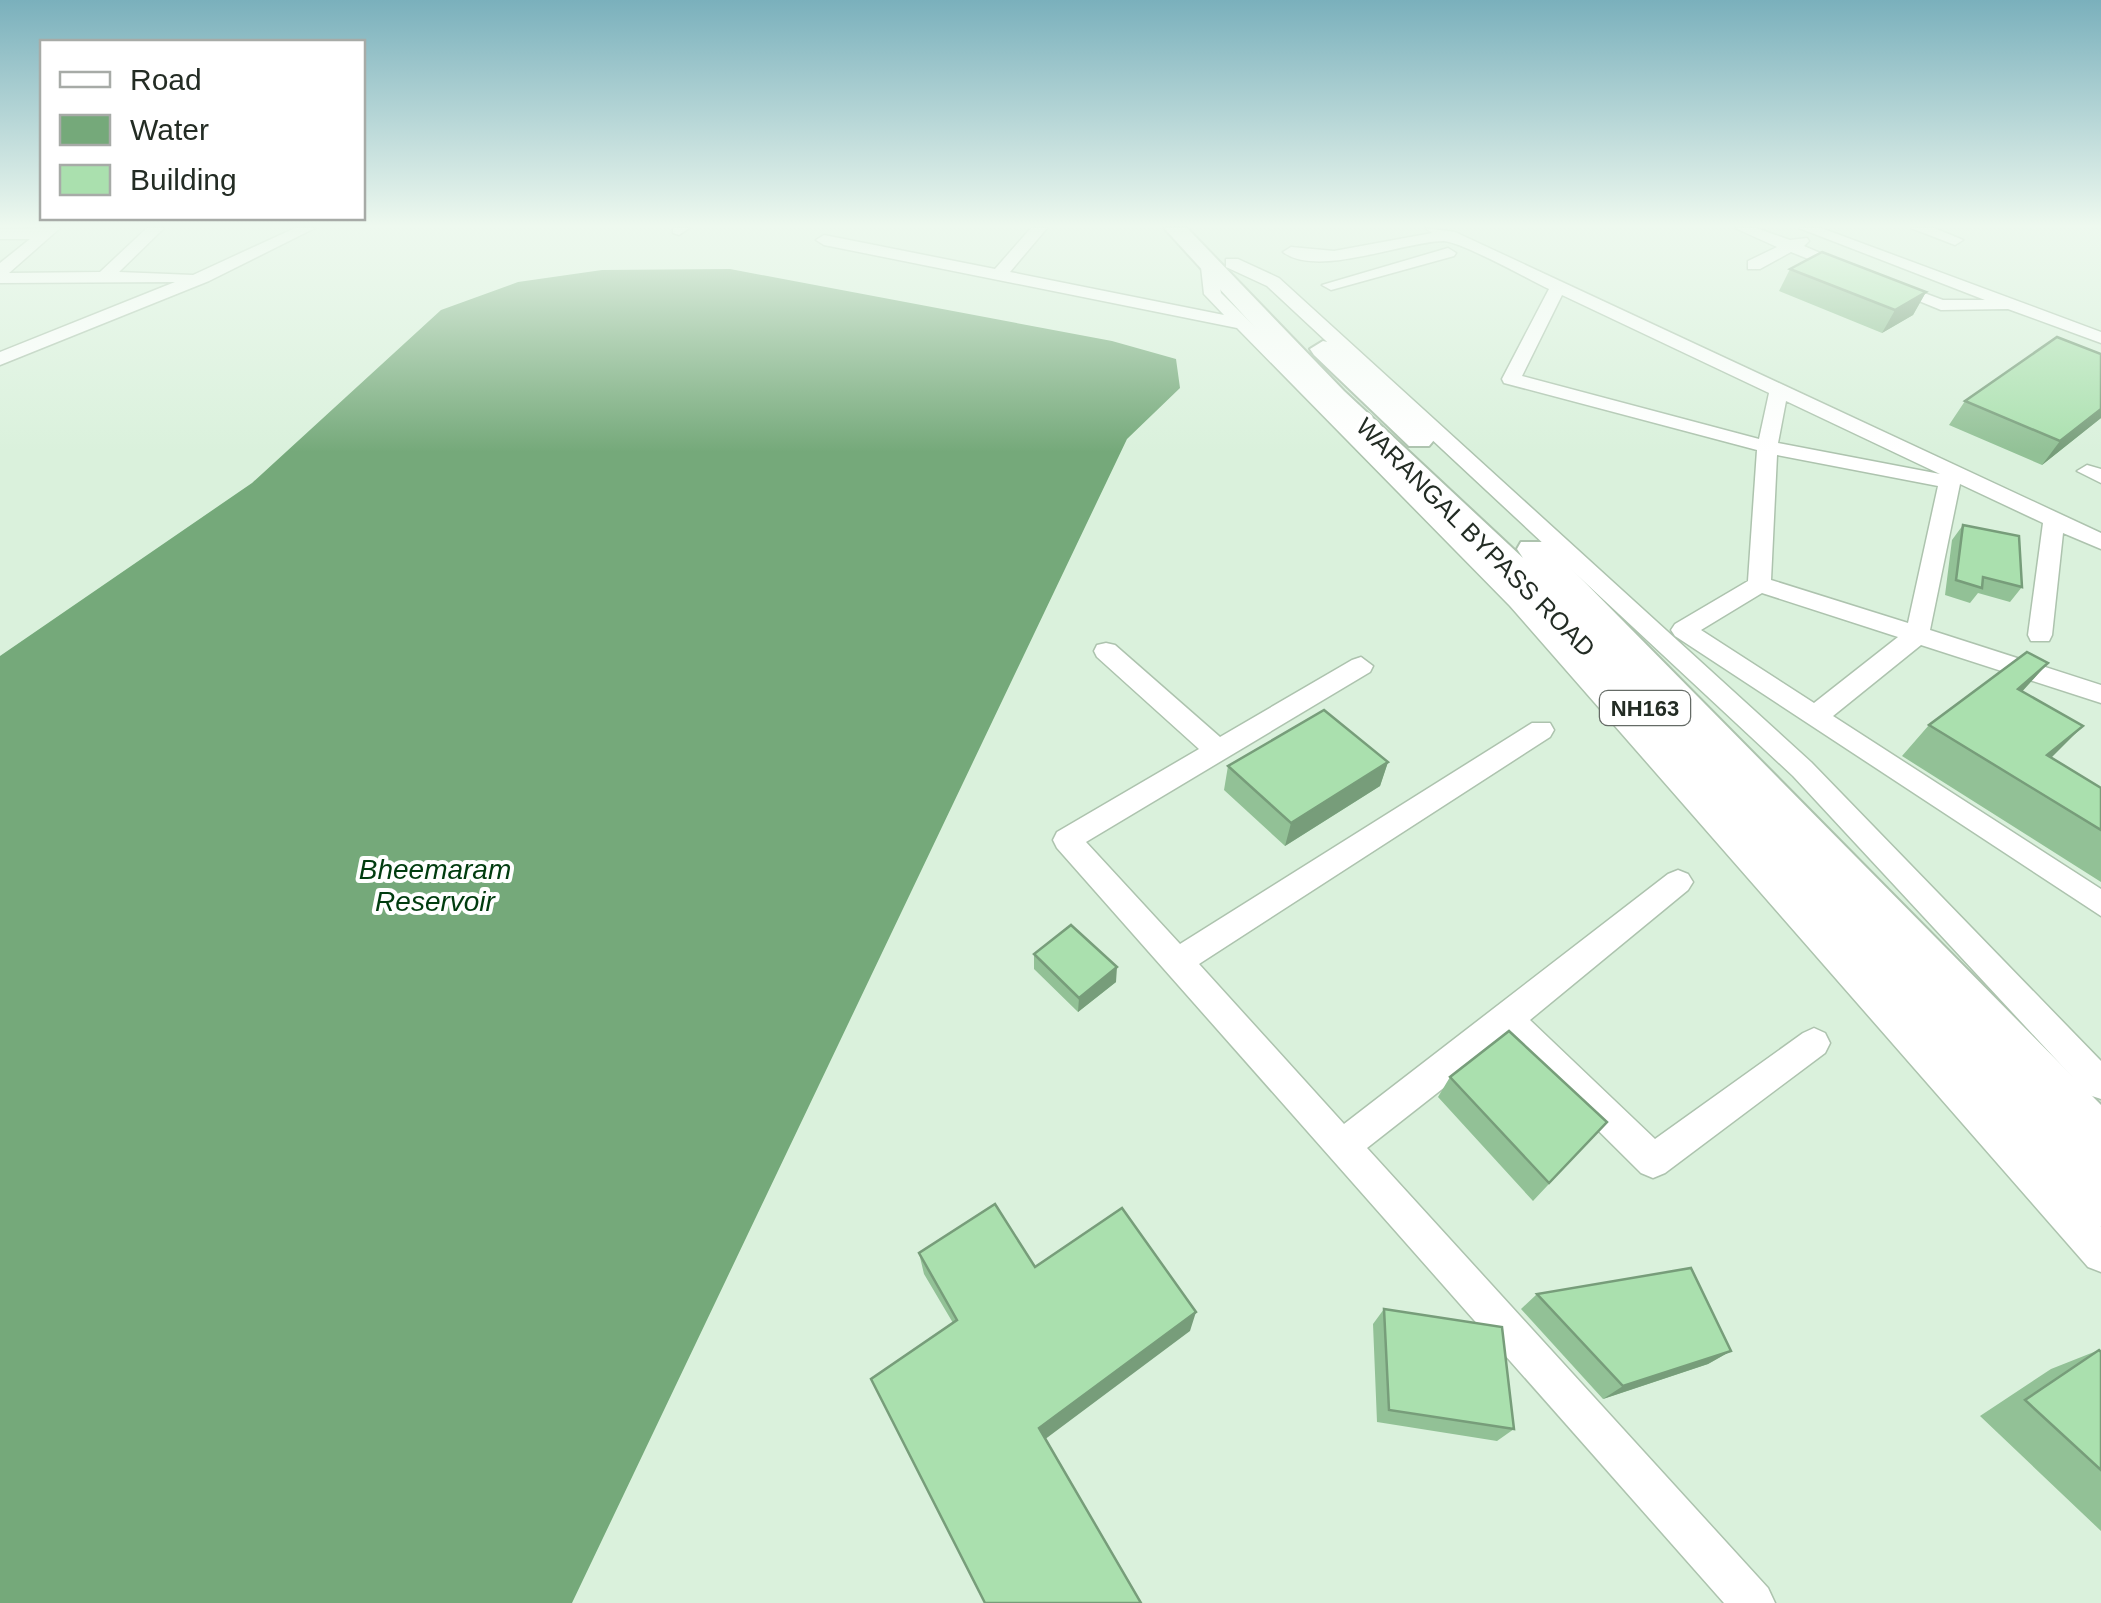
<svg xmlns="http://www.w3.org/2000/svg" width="2101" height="1603" font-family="Arial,sans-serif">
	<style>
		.water { fill: #75a97a }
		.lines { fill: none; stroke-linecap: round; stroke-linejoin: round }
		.minor-casing { stroke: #adc3ae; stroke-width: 3 }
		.highway-casing { stroke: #adc3ae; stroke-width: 4 }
		.minor { fill: #fff; fill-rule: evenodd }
		.highway { fill: #fff; fill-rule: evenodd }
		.wall { fill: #92c196 }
		.shaded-wall { fill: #779d7a }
		.building { fill: #aae0ae; stroke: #779d7a; stroke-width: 2.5 }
		.labels { text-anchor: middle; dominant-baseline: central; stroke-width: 8; stroke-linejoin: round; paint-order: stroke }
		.shield { fill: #fff; stroke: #656b66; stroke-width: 2.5 }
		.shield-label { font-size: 22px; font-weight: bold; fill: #232c24 }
		.street-label { font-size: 25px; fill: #232c24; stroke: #fff }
		.water-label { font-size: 28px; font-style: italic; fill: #003c0f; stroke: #fff }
	</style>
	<rect width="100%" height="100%" fill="#daf1dc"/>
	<path class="water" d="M730 269 1112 341 1176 359 1180 388 1127 439 572 1603H0V656L252 483 441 310 518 282 602 270Z"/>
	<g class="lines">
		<g class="minor-casing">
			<path id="minor" d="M60 228 9 273 100 272 147 228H164L119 272 193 275 295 228H315L209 281 0 365V352L175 282 0 283V263L30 239H0V229Z
				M673 228H689L679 235 673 233Z
				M1031 228H1047L1010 272 1224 315 1204 294 1201 267 1215 263 1221 293 1526 596 2101 1227V1272L2088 1267 1510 606 1237 328 824 245 816 240 824 235 995 269Z
				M1425 228 1455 232 2101 533V549L2063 533 2052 635 2049 641H2031L2028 635 2043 523 1960 484 1930 630 2101 685V703L1921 645 1833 716 2101 889V916L1675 636 1671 630 1675 624 1748 581 1757 450 1504 383 1502 379 1549 289C1528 279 1460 241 1443 241 1402 242 1317 278 1283 252L1291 247 1334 251 1432 233ZM1562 295 1769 393 1759 439 1522 376ZM1786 401 1940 474 1778 443ZM1777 455 1938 486 1908 623 1771 580ZM1762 593 1898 637 1814 703 1701 630Z
				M1735 228H1756L1790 240 1807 238 1809 241 1804 246 1857 269 1843 273 1791 252 1760 269H1748V261L1777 247Z
				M1799 228H1821L2101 332V343L2008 309 1941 310 1880 285 1889 280 1943 300H1985Z
				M1911 228H1934L1963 240 1955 245Z
				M1448 248 1456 253 1454 256 1331 290 1322 285Z
				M1226 259H1238L1279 278 1811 762 2101 1061V1099L2089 1095 1793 776 1267 286 1226 267Z
				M2087 465 2101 469V483L2077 471Z
				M1106 643 1115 645 1220 737 1352 660 1361 657 1373 666 1370 672 1086 842 1180 944 1532 723H1550L1554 730 1550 737 1199 964 1344 1124 1668 874 1678 870 1688 874 1693 882 1688 890 1530 1020 1655 1139 1803 1033 1814 1028 1825 1033 1830 1043 1825 1053 1665 1173 1653 1178 1641 1173 1506 1039 1367 1148 1768 1588 1775 1603H1724L1057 848 1053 840 1057 832 1199 749 1097 657 1094 651 1097 645Z"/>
		</g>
		<g class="highway-casing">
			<path id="highway" d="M1164 228H1187L1344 391 1523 558 1517 549 1521 542H1545L2101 1105V1227L2083 1219 1518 591 1324 403Z
				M1323 341 1332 343 1429 434 1434 440 1429 446H1409L1314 355 1310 349Z"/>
		</g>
		<use href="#minor" class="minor"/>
		<use href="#highway" class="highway"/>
	</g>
	<path class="wall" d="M1790 269 1926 292 1913 315 1882 333 1779 291Z
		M2101 354V418L2042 465 1949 425 1965 401Z
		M1963 525 2022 587 2010 602 1978 593 1970 603 1945 595 1952 540Z
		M2048 663 2022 691 2051 758 2101 788V882L1902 756 1929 725Z
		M1388 762 1380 786 1285 846 1224 790 1228 766Z
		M1034 954 1116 982 1078 1012 1034 969Z
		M1450 1077 1607 1122 1533 1201 1438 1097Z
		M919 1253 1035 1267 1190 1331 953 1323 924 1274Z
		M1537 1294 1731 1351 1708 1364 1603 1399 1521 1309Z
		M1384 1309 1514 1429 1497 1441 1377 1422 1373 1324Z
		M2099 1350 2101 1352V1531L1980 1416 2051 1369Z"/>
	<path class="shaded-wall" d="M1926 292 1913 315 1882 333 1895 310Z
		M2101 409V418L2042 465 2060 441Z
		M2048 663 2019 695 2018 689Z
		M2083 726 2051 758 2047 755Z
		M1388 762 1380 786 1285 846 1291 823Z
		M1117 967 1116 982 1078 1012 1079 998Z
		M1196 1312 1190 1331 1040 1443 1039 1428Z
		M1731 1351 1708 1364 1603 1399 1623 1386Z"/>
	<path class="building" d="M1822 252 1926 292 1895 310 1790 269Z
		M2057 337 2101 354V409L2060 441 1965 401Z
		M1963 525 2019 536 2022 587 1983 577 1982 588 1956 580Z
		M2027 652 2048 663 2018 689 2083 726 2047 755 2101 788V830L1929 725Z
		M1324 710 1388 762 1291 823 1228 766Z
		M1071 925 1117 967 1079 998 1034 954Z
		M1509 1031 1607 1122 1549 1183 1450 1077Z
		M995 1204 1035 1267 1122 1208 1196 1312 1039 1428 1141 1603H985L871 1379 957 1320 919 1253Z
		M1691 1268 1731 1351 1623 1386 1537 1294Z
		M1384 1309 1502 1327 1514 1429 1389 1410Z
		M2099 1350 2101 1352V1470L2025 1400Z"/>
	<linearGradient id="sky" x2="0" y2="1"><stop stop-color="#7ab0bc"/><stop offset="0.5" stop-color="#eef9ef"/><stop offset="1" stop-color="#eef9ef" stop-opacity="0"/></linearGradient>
	<rect width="2101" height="452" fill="url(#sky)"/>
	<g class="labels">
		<rect class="shield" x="1600" y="691" width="90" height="34" rx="8"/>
		<g class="shield-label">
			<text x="1645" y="708">NH163</text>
		</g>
		<g class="street-label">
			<text transform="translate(1476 537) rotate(45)">WARANGAL BYPASS ROAD</text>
		</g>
		<g class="water-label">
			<text x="435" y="869">Bheemaram<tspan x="435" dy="32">Reservoir</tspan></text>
		</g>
	</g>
	<rect x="40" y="40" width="325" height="180" fill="#ffffff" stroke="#a7aba7" stroke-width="2.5"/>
	<rect x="60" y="72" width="50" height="15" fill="#ffffff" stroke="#a7aba7" stroke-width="2.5"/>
	<text x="130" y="90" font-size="30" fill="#232c24">Road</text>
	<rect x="60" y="115" width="50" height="30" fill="#75a97a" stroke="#a7aba7" stroke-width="2.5"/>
	<text x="130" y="140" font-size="30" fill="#232c24">Water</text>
	<rect x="60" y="165" width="50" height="30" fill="#aae0ae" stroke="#a7aba7" stroke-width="2.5"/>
	<text x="130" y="190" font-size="30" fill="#232c24">Building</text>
</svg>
